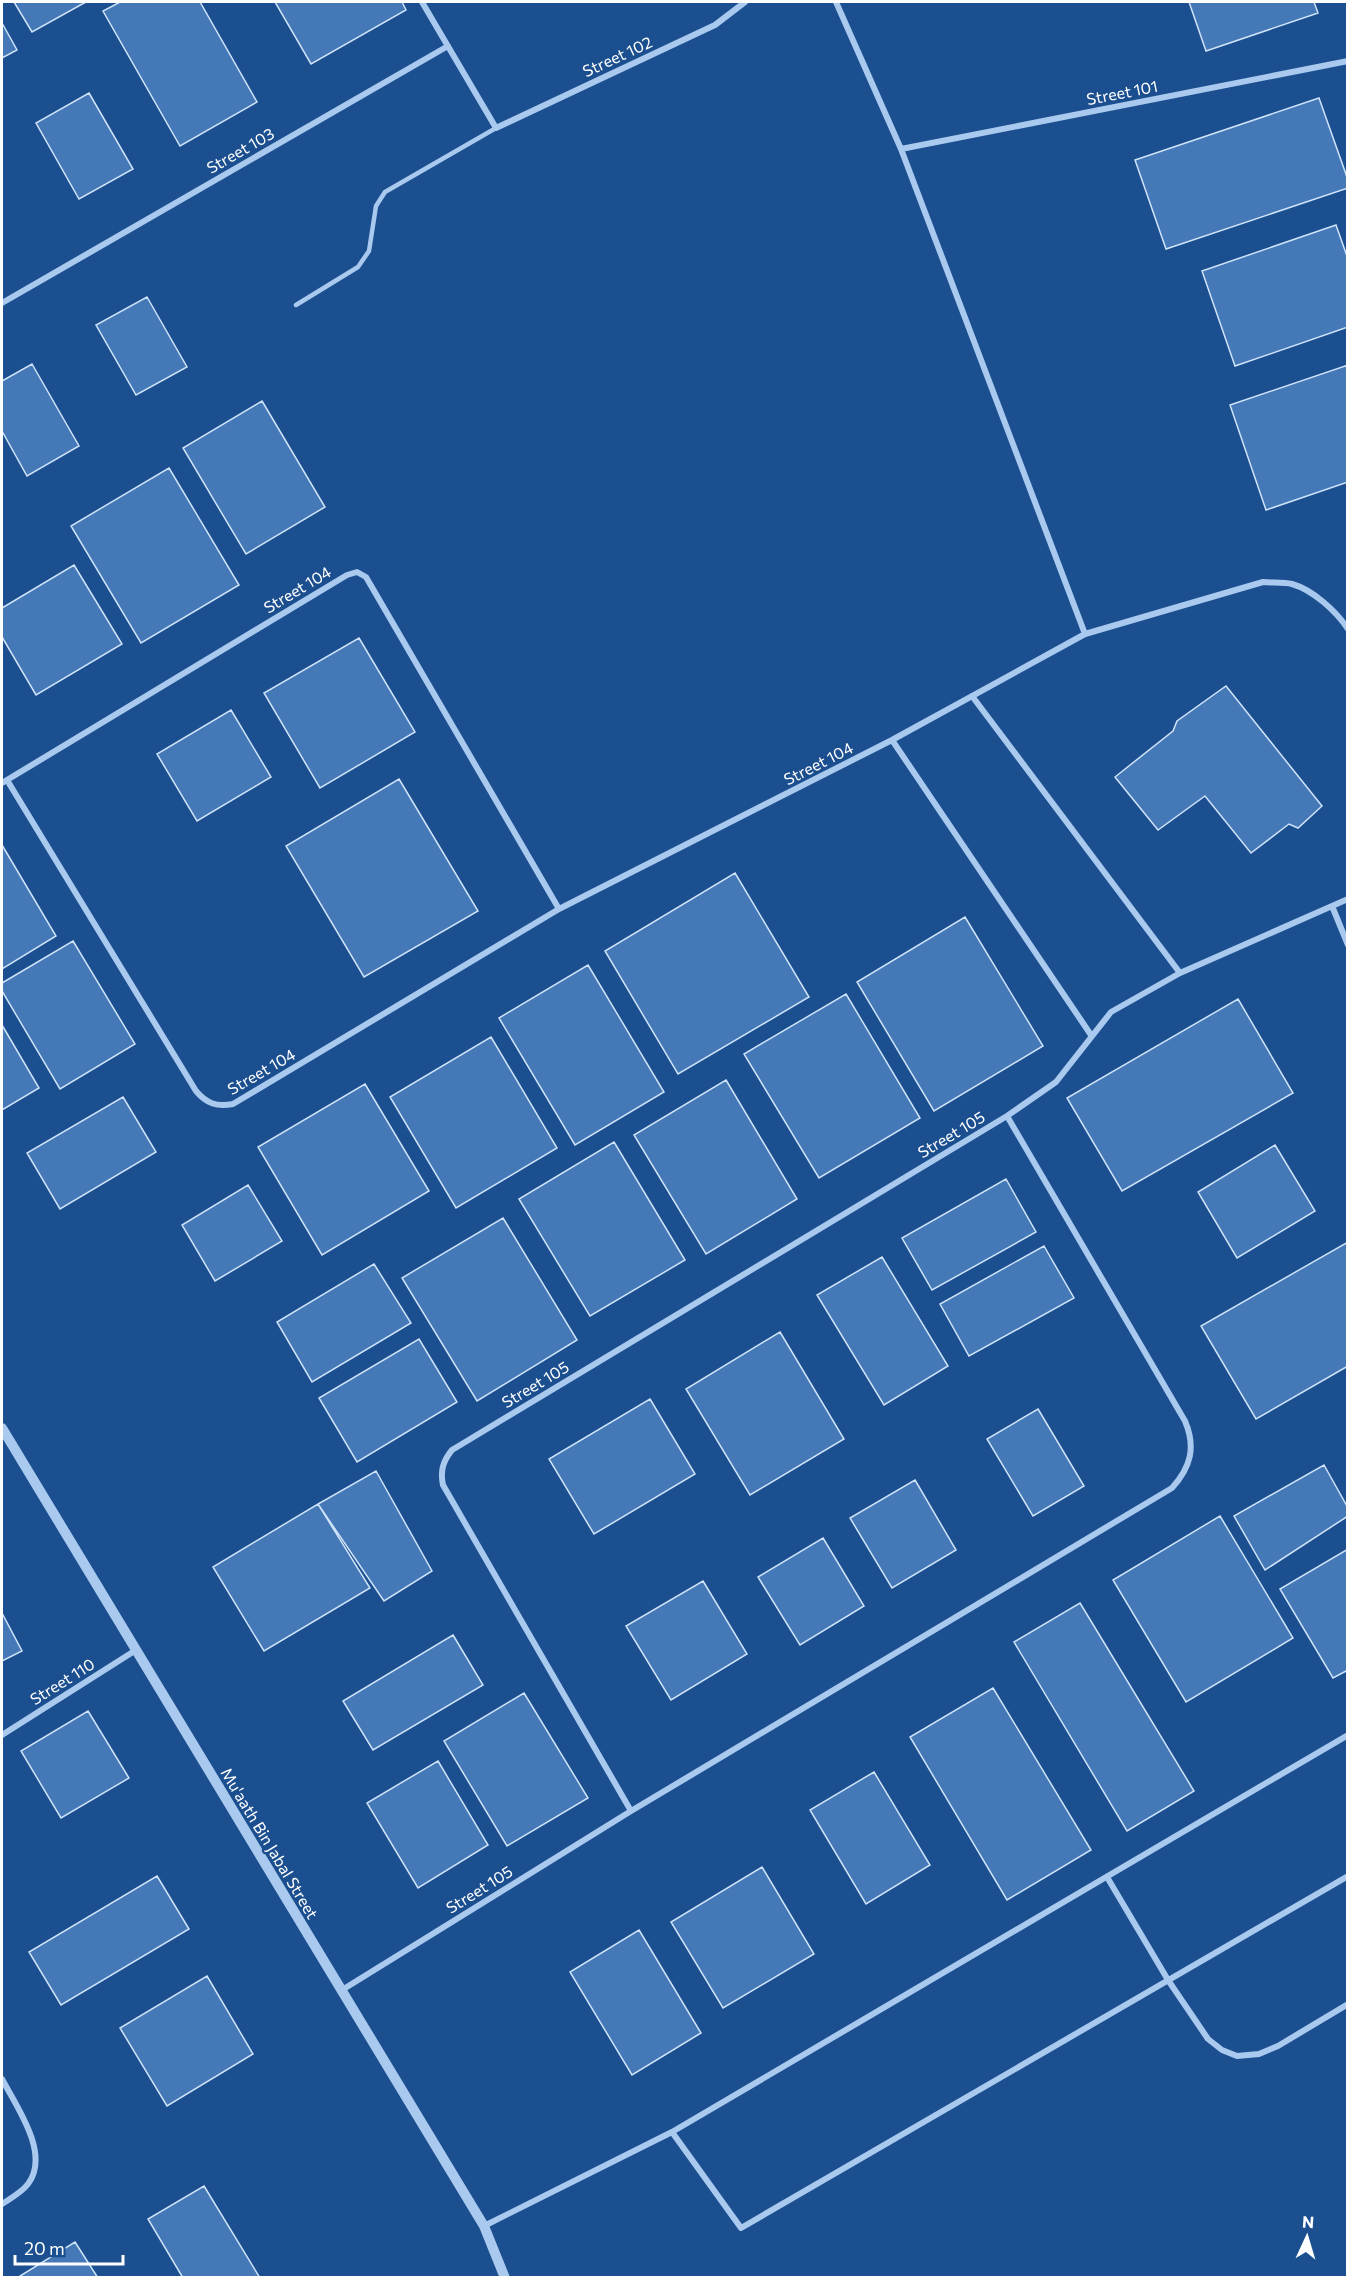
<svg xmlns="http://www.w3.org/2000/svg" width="1349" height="2279" font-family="Commissioner,sans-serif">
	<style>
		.building { fill: #4478b7; stroke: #cfe3fa; stroke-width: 1.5 }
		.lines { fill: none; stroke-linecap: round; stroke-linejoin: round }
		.service { stroke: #a9c9ee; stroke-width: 4.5 }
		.minor { stroke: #a9c9ee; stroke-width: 6 }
		.tertiary { stroke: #a9c9ee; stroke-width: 10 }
		.labels { text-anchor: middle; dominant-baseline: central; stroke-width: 4.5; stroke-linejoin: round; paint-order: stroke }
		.street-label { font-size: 16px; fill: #fff; stroke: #1b4f8f }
	</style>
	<rect width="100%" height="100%" fill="#1b4f8f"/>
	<path class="building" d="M14 2H86L32 32Z
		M120 2H200L257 102 180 146 103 11Z
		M275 2H402L406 10 311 64Z
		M1189 2H1314L1318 13 1206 51Z
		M2 23 17 50 2 58Z
		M89 93 133 169 79 199 36 123Z
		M1319 98 1348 180V188L1166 249 1135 160Z
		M1336 225 1348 259V327L1235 366 1202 271Z
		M147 297 187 367 136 395 96 325Z
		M32 364 79 446 27 476 2 431V381Z
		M1348 365V482L1266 510 1230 405Z
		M262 401 325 507 246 554 183 448Z
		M169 468 239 585 141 643 71 526Z
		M74 565 122 644 36 695 2 637V608Z
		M359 638 415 732 320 788 264 693Z
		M1226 686 1322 806 1298 828 1289 824 1251 853 1205 796 1158 830 1115 777 1173 731 1177 721Z
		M231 710 271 777 197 821 157 754Z
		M399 779 478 911 364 977 286 846Z
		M2 845 56 936 2 969Z
		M735 873 809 997 678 1074 605 951Z
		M965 917 1043 1046 934 1111 857 982Z
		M73 941 135 1044 60 1089 2 991V983Z
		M588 965 664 1092 575 1145 499 1018Z
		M846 994 920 1118 819 1178 744 1054Z
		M1238 999 1293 1093 1122 1191 1067 1098Z
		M2 1025 39 1088 2 1110Z
		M491 1037 557 1148 456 1208 390 1097Z
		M726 1080 797 1199 706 1254 634 1135Z
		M365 1084 429 1191 322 1255 258 1147Z
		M123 1097 156 1152 60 1209 27 1153Z
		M614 1142 685 1260 590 1316 519 1199Z
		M1275 1145 1315 1211 1237 1258 1198 1192Z
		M1006 1179 1036 1232 932 1290 902 1238Z
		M248 1185 282 1241 215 1281 182 1225Z
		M503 1218 577 1340 477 1401 402 1278Z
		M1348 1242V1366L1256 1419 1201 1326Z
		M1044 1246 1074 1298 969 1356 940 1304Z
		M882 1257 948 1366 884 1405 817 1295Z
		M374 1264 411 1323 312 1382 277 1322Z
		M780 1332 844 1439 750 1495 686 1389Z
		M419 1339 457 1402 357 1462 319 1398Z
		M650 1399 695 1474 594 1534 549 1459Z
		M1038 1409 1084 1486 1033 1516 987 1439Z
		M1324 1465 1348 1508V1516L1265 1570 1234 1516Z
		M376 1471 432 1571 384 1601 318 1504Z
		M915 1480 956 1550 892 1588 850 1518Z
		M318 1504 370 1588 264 1651 213 1567Z
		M1220 1516 1293 1638 1186 1702 1113 1580Z
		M823 1538 864 1606 800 1645 758 1577Z
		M1348 1549V1670L1333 1678 1280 1589Z
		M703 1581 747 1654 671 1700 626 1626Z
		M1080 1603 1194 1791 1127 1831 1014 1642Z
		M2 1613 22 1651 2 1661Z
		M453 1635 483 1685 373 1750 343 1701Z
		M993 1688 1091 1850 1007 1900 910 1737Z
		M524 1693 588 1798 507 1846 444 1741Z
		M88 1711 129 1778 61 1818 21 1751Z
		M438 1761 488 1845 418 1888 367 1803Z
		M874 1772 930 1865 866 1904 810 1810Z
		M762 1867 814 1954 723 2008 671 1922Z
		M157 1876 189 1929 61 2005 29 1952Z
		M639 1930 701 2033 632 2075 570 1972Z
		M207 1976 253 2054 167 2106 120 2028Z
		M204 2186 260 2278H183L148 2219Z
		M75 2242 98 2278H21L20 2276Z"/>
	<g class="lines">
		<path class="service" d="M296 305 358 267 369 251 376 206 385 192 496 128"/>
		<path class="minor" d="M422 2 496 128 715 25 745 2
			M836 2 901 149 1085 634
			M901 149 1348 61
			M2 303 448 46
			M972 696 1180 973
			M892 740 1091 1035
			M7 780 196 1091C207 1104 217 1107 233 1104L559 909 892 740 1085 634 1263 582C1272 583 1283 582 1292 584 1313 590 1336 611 1348 629
			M2 783 347 575 357 572 366 577 559 909
			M1332 906 1348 945
			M2 1735 136 1650
			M631 1811 443 1485C440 1471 443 1461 452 1450L1007 1116 1056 1082 1111 1012 1180 973 1348 899
			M1107 1877 1168 1980 1208 2039 1222 2050 1237 2056 1259 2054 1278 2046 1348 2004
			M342 1990 631 1811 1172 1488C1191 1467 1196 1447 1185 1421L1007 1116
			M2 2079C16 2106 51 2154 28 2184 21 2193 11 2198 2 2204
			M672 2132 741 2228 1348 1876
			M484 2226 672 2132 1348 1735"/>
		<path class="tertiary" d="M2 1428 484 2226 505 2278"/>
	</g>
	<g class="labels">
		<g class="street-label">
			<text transform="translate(617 56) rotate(-25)">Street 102</text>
			<text transform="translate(1122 92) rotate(-11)">Street 101</text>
			<text transform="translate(240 150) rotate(-30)">Street 103</text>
			<text transform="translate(297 589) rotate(-31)">Street 104</text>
			<text transform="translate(818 763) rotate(-27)">Street 104</text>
			<text transform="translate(261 1071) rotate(-30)">Street 104</text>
			<text transform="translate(951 1134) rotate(-31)">Street 105</text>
			<text transform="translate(535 1384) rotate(-31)">Street 105</text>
			<text transform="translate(62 1681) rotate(-32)">Street 110</text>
			<text transform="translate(270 1843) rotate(59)">Mu'aath Bin Jabal Street</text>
			<text transform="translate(479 1889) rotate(-32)">Street 105</text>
		</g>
	</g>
	<rect width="1349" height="2279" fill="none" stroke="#ffffff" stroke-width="6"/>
	<g transform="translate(1307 2237) rotate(4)" stroke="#1b4f8f" stroke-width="4.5" paint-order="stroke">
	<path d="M0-4.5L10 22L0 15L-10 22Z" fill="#ffffff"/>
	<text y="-9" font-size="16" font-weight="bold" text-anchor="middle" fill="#ffffff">N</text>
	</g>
	<path d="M15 2255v9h108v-9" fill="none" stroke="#ffffff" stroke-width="3"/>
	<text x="24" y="2255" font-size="18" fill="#ffffff" stroke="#1b4f8f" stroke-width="4.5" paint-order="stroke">20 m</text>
</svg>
